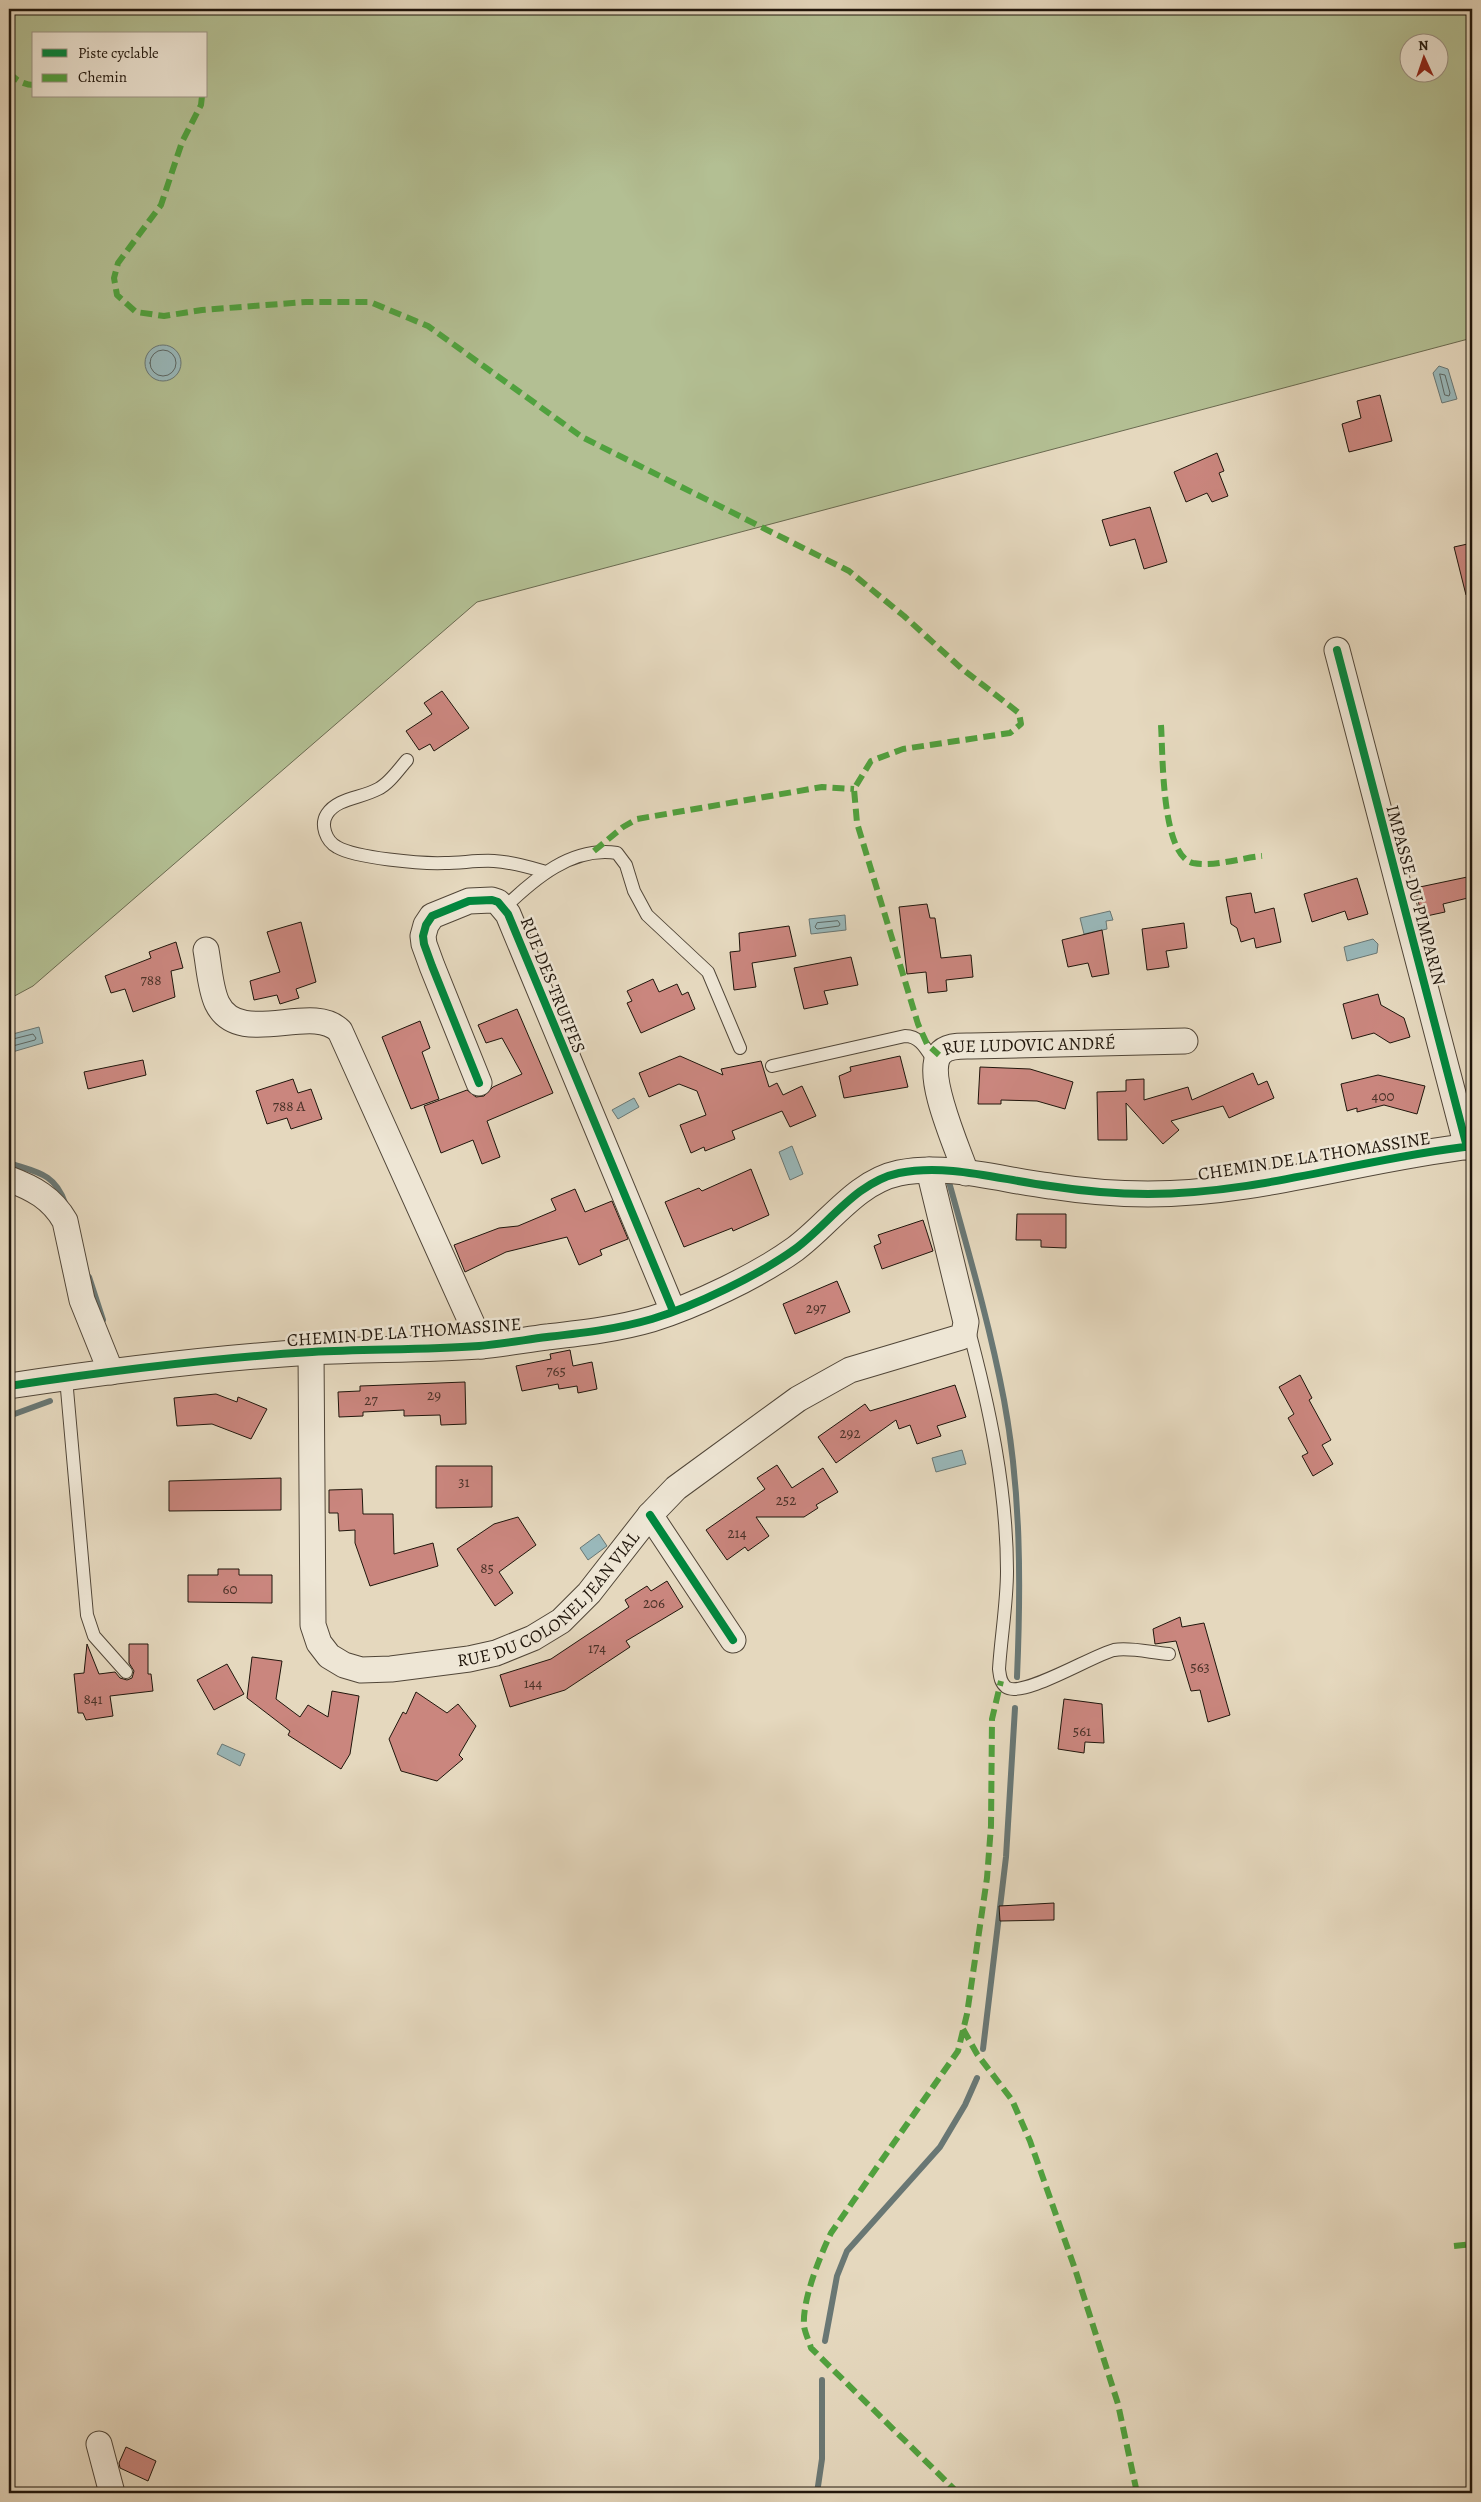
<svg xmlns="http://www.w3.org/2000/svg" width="1481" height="2502" font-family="Alegreya,serif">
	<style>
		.green { fill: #b3bf93; stroke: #6a6a50; fill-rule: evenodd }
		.water { fill: #99b8ba; stroke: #697774 }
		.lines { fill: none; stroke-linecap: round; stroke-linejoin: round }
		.shore { stroke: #5c6763; stroke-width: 1 }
		.stream { stroke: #697774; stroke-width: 6 }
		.building { fill: #ca867e; stroke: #20160c }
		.service-casing { stroke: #514638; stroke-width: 14 }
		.minor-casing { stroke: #514638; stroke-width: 27 }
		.service { stroke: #eee6d5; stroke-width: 12 }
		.minor { stroke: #eee6d5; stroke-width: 25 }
		.quiet { stroke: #50a13e; stroke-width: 6; stroke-dasharray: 12 6; stroke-linecap: butt }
		.cycleway-casing { stroke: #eee6d5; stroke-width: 11 }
		.cycleway { stroke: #00873e; stroke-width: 8 }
		.labels { text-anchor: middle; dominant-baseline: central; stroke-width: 5; stroke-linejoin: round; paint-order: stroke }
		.number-label { font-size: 15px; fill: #4a3228 }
		.street-label { font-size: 18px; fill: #20160c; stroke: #eee6d5 }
	</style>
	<rect width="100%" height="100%" fill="#e5d8be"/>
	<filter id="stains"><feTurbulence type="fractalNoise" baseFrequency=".004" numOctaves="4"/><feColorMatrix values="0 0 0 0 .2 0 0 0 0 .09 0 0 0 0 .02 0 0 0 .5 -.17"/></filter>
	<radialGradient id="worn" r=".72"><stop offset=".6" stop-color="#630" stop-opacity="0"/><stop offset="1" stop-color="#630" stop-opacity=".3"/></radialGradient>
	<path class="green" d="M9 9H1472V338L477 602 33 986 9 999ZM34 34H206V96H34ZM1408 42H1438V72H1408Z"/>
	<path class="water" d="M145 363a18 18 0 1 1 36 0a18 18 0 1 1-36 0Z
		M1439 366 1448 369 1457 399 1442 403 1433 373Z
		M1110 911 1113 920 1106 921 1107 929 1084 934 1080 918Z
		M845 915 846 930 811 934 809 919Z
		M1373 939 1378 944 1377 953 1347 961 1344 947Z
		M39 1027 43 1043 9 1053V1035Z
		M634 1098 639 1107 618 1119 612 1110Z
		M792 1146 803 1174 790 1180 779 1152Z
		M962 1450 966 1464 936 1472 932 1458Z
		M599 1534 607 1546 588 1560 580 1548Z
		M222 1744 245 1754 240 1766 217 1754Z"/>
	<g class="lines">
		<path class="shore" d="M150 363a13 13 0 1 1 26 0a13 13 0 1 1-26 0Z
			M1440 374 1445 375 1450 393 1449 396 1445 395Z
			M838 921 840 924 839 926 817 929 815 927 817 923Z
			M9 1040 33 1034 36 1038 35 1040 9 1047"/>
		<path class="stream" d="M9 1163C36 1172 55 1173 65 1203
			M949 1182C969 1254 990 1326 1004 1400 1021 1491 1021 1584 1017 1677
			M89 1277 103 1320
			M9 1416 50 1401
			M983 2049 1006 1857 1015 1708
			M825 2341 837 2276 847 2251 940 2147 965 2105 977 2078
			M817 2493 822 2459V2380"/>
	</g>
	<path class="building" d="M1380 395 1392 441 1349 452 1342 424 1361 418 1357 401Z
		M1217 453 1224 471 1219 473 1228 496 1212 502 1207 493 1186 502 1174 472Z
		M1150 507 1167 562 1144 569 1135 539 1110 546 1102 520Z
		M1472 543V594L1466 595 1454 547Z
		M442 691 469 728 434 751 430 744 419 750 406 731 432 714 424 703Z
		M1472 876V897L1443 904 1445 912 1422 917 1415 888Z
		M1357 878 1368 914 1348 920 1345 911 1312 922 1304 894Z
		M1251 893 1255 913 1274 908 1281 942 1256 948 1254 938 1241 942 1237 928 1231 924 1226 897Z
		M927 904 930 918H935L941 958 971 955 973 977 946 980 947 991 928 993 926 972 907 974 899 907Z
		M301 922 316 982 296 989 299 998 280 1004 277 995 254 1000 250 981 280 972 267 932Z
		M1184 923 1187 948 1166 951 1169 967 1147 970 1142 929Z
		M789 926 796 956 752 963 756 987 734 990 730 952 740 951 739 933Z
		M1102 930 1109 974 1092 977 1088 963 1068 967 1062 940Z
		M176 942 183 968 171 971 175 997 133 1012 125 989 111 993 105 976 151 958 149 952Z
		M851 957 858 985 824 991 828 1004 804 1009 794 968Z
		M653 979 659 992 677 984 682 995 688 992 695 1009 641 1033 627 1003 632 1001 627 991Z
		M1378 994 1381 1005 1404 1018 1410 1037 1390 1043 1374 1033 1352 1039 1343 1004Z
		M517 1009 553 1093 487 1121 500 1157 482 1164 473 1140 441 1153 424 1106 467 1090 476 1097 484 1096 493 1087 522 1074 502 1038 486 1043 478 1025Z
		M420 1021 430 1048 422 1052 439 1099 411 1109 382 1037Z
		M680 1056 723 1075 721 1069 761 1061 769 1087 777 1083 783 1095 802 1086 816 1116 790 1127 782 1111 732 1131 735 1139 705 1151 704 1147 691 1153 680 1125 706 1115 697 1091 679 1084 649 1097 639 1073Z
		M900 1056 908 1087 844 1098 839 1076 851 1071 850 1067Z
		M143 1060 146 1075 88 1089 84 1072Z
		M980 1067 1030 1069 1073 1082 1065 1109 1037 1101 1001 1100V1104H978Z
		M1253 1073 1258 1085 1267 1081 1274 1098 1229 1118 1223 1106 1171 1121 1179 1130 1163 1144 1126 1103 1127 1140H1098L1097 1092 1126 1091V1080L1144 1079V1100L1188 1087 1192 1100Z
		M1378 1075 1425 1086 1417 1114 1384 1105 1357 1112V1108L1347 1111 1341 1084Z
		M293 1079 298 1093 311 1089 322 1119 291 1129 287 1118 267 1124 256 1091Z
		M751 1169 769 1215 733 1231 732 1228 684 1247 665 1202 699 1188 702 1191Z
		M575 1189 585 1212 612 1201 628 1239 600 1250 602 1255 579 1265 567 1237 506 1252 465 1272 454 1245 499 1228 518 1226 556 1210 551 1199Z
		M1017 1214H1066V1248L1041 1247V1240H1016Z
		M923 1220 933 1251 882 1269 874 1246 881 1243 878 1235Z
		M837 1281 850 1312 795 1334 783 1304Z
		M570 1350 573 1366 592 1362 597 1389 578 1393 577 1386 559 1389 558 1384 522 1391 516 1366 551 1359 550 1354Z
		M1300 1375 1312 1398 1309 1400 1331 1440 1322 1445 1333 1464 1313 1476 1302 1456 1308 1453 1288 1418 1294 1414 1279 1387Z
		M465 1382 466 1424 441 1425 440 1415 404 1416V1410L363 1412V1416L339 1417 338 1392 360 1391V1386Z
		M955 1385 966 1417 937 1426 941 1436 917 1444 910 1425 899 1429 896 1420 836 1463 818 1437 865 1404 870 1411Z
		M216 1394 237 1402 238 1397 267 1409 251 1439 212 1424 177 1426 174 1398Z
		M777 1465 792 1488 823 1468 838 1492 816 1505 818 1508 804 1517H756L769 1536 748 1551 745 1547 727 1560 706 1530 765 1489 757 1478Z
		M436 1466H492V1507L436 1508Z
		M281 1478V1510L169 1511V1481Z
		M362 1489 363 1514H393L394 1554 433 1543 438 1566 370 1586 355 1543V1530L339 1531 338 1513H329V1490Z
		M518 1517 536 1545 499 1572 513 1593 495 1606 457 1549 494 1524Z
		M218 1569H239V1575H272V1603L188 1602V1575H218Z
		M667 1581 683 1607 626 1641 630 1647 565 1690 510 1707 500 1675 551 1659 629 1607 625 1600 647 1586 651 1591Z
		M1180 1617 1182 1627 1204 1623 1230 1715 1208 1722 1200 1690 1191 1691 1176 1641 1155 1644 1153 1629Z
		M87 1644 99 1674 115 1672 120 1678 127 1680 132 1678 134 1671 129 1663V1644H148V1674H151L153 1691 110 1696 113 1716 86 1720 83 1713H78L74 1674 84 1673Z
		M252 1657 282 1661 276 1699 300 1717 308 1705 328 1717 332 1691 359 1696 350 1754 341 1769 288 1735 290 1731 247 1698Z
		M227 1664 244 1694 214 1710 197 1680Z
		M416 1692 447 1713 458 1704 476 1726 459 1755 463 1759 437 1781 401 1771 389 1739 403 1712 406 1714Z
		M1064 1699 1102 1704 1104 1743 1085 1742 1084 1753 1058 1749Z
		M1054 1903V1920L1000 1921 999 1906Z
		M126 2447 156 2461 148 2481 120 2468 119 2463Z"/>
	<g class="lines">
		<g class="service-casing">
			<path id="service" d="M407 760C399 769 389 784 378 789 362 798 337 798 327 814 320 825 326 841 337 847 356 858 421 864 445 863 461 863 478 860 494 861 512 862 529 867 546 872
				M504 908C534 879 572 846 617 853L626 865 634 891 647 915 708 972 740 1048
				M772 1066 905 1036C921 1036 927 1051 936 1064
				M968 1327C989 1405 1007 1489 1007 1571 1007 1603 1001 1637 999 1669 1000 1676 1000 1682 1006 1687 1022 1699 1093 1655 1114 1650 1131 1647 1152 1653 1169 1654
				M66 1378 87 1615 94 1636 126 1672"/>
		</g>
		<g class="minor-casing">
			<g id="minor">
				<path d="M1337 650 1467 1147"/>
				<path d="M206 950C209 966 210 988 217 1003 239 1049 312 1002 340 1031L482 1346"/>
				<path d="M479 1083 432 966 424 944 423 936 426 925 432 916 469 901 492 900 498 902 508 914 673 1311"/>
				<path id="s1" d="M966 1173C958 1149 925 1077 939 1055 946 1045 960 1046 971 1046L1185 1041"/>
				<path d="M9 1179C33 1188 52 1198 65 1221L82 1300 111 1372"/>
				<path id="s2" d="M311 1352 313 1625 319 1643 329 1656 344 1665 361 1670 391 1669 469 1659 496 1653 533 1638 561 1621 589 1593 650 1515 676 1488 798 1399 850 1370 961 1337 964 1334 966 1322 929 1170"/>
				<path d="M9 1386C109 1371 210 1358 312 1352 367 1349 423 1350 479 1346 502 1344 524 1340 547 1337 582 1333 618 1329 652 1319 695 1306 759 1275 795 1249 829 1224 856 1182 899 1173 948 1163 1001 1180 1050 1186 1082 1191 1116 1194 1148 1194 1259 1194 1364 1158 1472 1146"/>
				<path d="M650 1515 733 1640"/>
				<path d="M99 2444 112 2493"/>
			</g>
		</g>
		<use href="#service" class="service"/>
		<use href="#minor" class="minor"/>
		<path class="quiet" d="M9 72C15 80 24 85 34 85
			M202 96 201 105 182 142 161 205 118 263 114 278 117 295 136 312 164 316 202 310 306 302H370L428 326 582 437 849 571 904 616 961 668 1019 713 1021 724 1010 733 903 749 871 761 854 789 857 823 918 1024 927 1044 939 1055
			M1161 725C1163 753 1161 856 1193 863 1214 867 1241 858 1262 856
			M594 851 623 827 637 819 822 787 854 789
			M963 2029 977 2054 1012 2100 1030 2141 1075 2269 1118 2404 1137 2493
			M1454 2246 1472 2244
			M958 2493 811 2348C809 2341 805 2333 804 2326 802 2300 820 2256 831 2233L958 2051 967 2014 987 1878 991 1826 992 1719 1001 1681"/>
		<g class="cycleway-casing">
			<path id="cycleway" d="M1337 650 1467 1147
				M479 1083 432 966 424 944 423 936 426 925 432 916 469 901 492 900 498 902 508 914 673 1311
				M9 1386C109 1371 210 1358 312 1352 367 1349 423 1350 479 1346 502 1344 524 1340 547 1337 582 1333 618 1329 652 1319 695 1306 759 1275 795 1249 829 1224 856 1182 899 1173 948 1163 1001 1180 1050 1186 1082 1191 1116 1194 1148 1194 1259 1194 1364 1158 1472 1146
				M650 1515 733 1640"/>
		</g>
		<use href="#cycleway" class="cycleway"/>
	</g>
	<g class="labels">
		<g class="number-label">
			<text x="151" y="980">788</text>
			<text x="1383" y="1096">400</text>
			<text x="289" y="1106">788 A</text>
			<text x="816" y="1308">297</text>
			<text x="556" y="1371">765</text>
			<text x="434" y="1395">29</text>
			<text x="371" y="1400">27</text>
			<text x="850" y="1433">292</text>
			<text x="464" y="1482">31</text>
			<text x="786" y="1500">252</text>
			<text x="737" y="1533">214</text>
			<text x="487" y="1568">85</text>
			<text x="230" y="1589">60</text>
			<text x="654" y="1603">206</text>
			<text x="597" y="1648">174</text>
			<text x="1200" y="1667">563</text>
			<text x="533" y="1683">144</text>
			<text x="93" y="1699">841</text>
			<text x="1082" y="1731">561</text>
		</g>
		<g class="street-label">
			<text transform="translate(1416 895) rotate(75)">IMPASSE DU PIMPARIN</text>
			<text transform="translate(553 985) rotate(68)">RUE DES TRUFFES</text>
			<text stroke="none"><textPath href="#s1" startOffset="216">RUE LUDOVIC ANDRÉ</textPath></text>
			<text transform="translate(1314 1156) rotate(-9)">CHEMIN DE LA THOMASSINE</text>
			<text transform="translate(404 1332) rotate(-4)">CHEMIN DE LA THOMASSINE</text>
			<text stroke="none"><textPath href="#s2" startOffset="554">RUE DU COLONEL JEAN VIAL</textPath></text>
		</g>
	</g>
	<rect width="1481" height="2502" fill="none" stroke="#e5d8be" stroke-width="30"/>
	<rect x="10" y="10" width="1461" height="2482" fill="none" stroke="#20160c" stroke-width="2.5"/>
	<rect x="15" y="15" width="1451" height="2472" fill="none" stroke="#20160c"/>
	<rect x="32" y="32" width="175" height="65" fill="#eee6d5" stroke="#9c9385"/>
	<rect x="42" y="49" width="25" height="8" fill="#00873e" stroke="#9c9385"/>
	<text x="78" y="58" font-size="15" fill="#20160c">Piste cyclable</text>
	<rect x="42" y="74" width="25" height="8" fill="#50a13e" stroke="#9c9385"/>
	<text x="78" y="82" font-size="15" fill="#20160c">Chemin</text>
	<g transform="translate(1424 58) rotate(357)"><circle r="24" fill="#eee6d5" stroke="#9c9385"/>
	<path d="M0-4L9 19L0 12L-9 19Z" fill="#8f2418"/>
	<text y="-8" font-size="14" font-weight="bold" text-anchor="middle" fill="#20160c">N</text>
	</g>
	<rect width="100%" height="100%" filter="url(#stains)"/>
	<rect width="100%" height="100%" fill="url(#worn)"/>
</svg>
